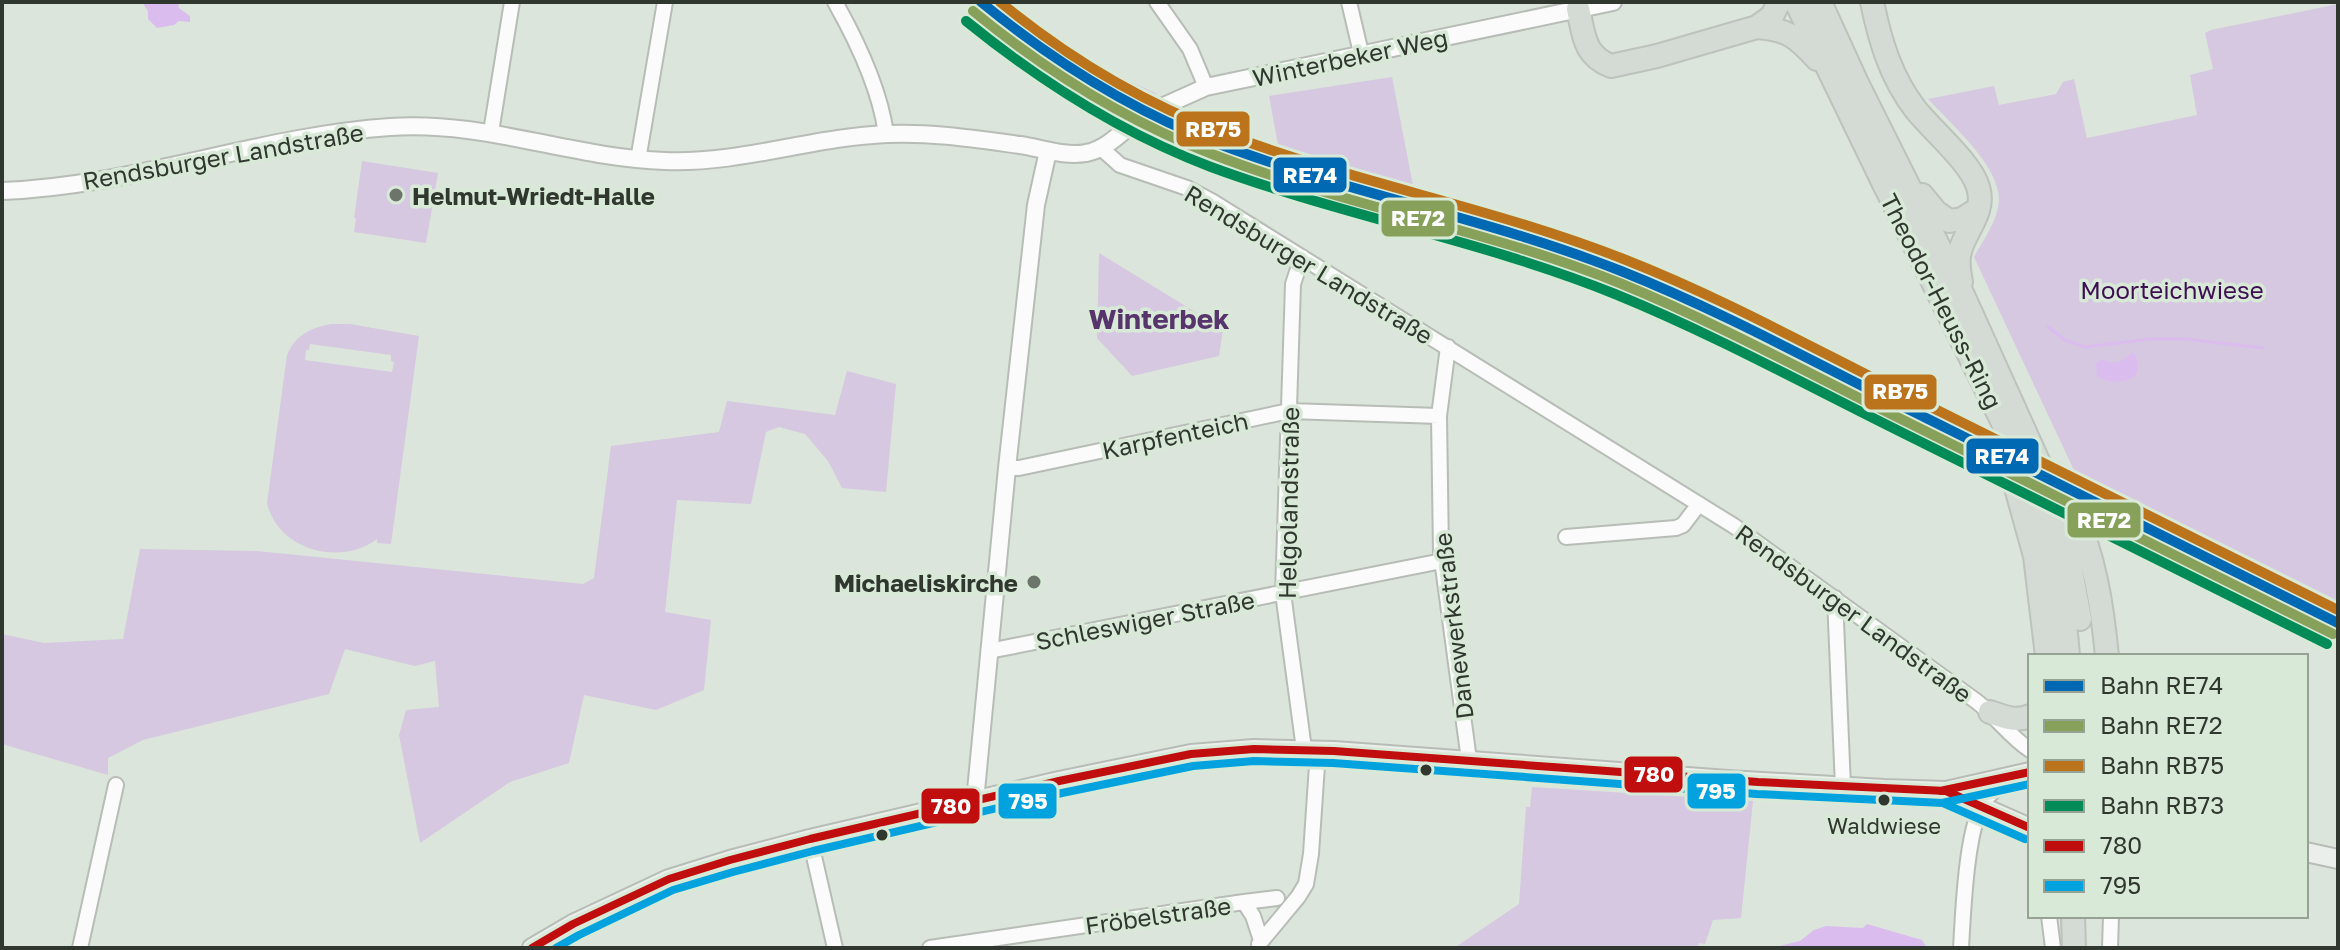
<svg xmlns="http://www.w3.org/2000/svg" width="2340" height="950" font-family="'Golos Text',sans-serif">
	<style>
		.green { fill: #d5c8e0; fill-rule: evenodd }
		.water { fill: #dbbcef }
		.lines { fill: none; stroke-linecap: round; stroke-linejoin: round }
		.stream { stroke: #dbbcef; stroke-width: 3 }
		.minor-casing { stroke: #b7bdb6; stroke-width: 18 }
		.tertiary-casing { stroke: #b7bdb6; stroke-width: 20 }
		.secondary-casing { stroke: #b7bdb6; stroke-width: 22 }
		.trunk-casing { stroke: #bdc2bd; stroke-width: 26 }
		.minor { stroke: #fafbfa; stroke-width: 14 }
		.tertiary { stroke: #fafbfa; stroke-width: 16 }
		.secondary { stroke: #ebefeb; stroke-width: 18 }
		.trunk { stroke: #d4dad4; stroke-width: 22 }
		.rail-casing { stroke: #c0c2bf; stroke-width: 6 }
		.rail { stroke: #d8e9d7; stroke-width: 3; stroke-dasharray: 9; stroke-linecap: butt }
		.tertiary-bridge-casing { stroke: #b7bdb6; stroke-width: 20; stroke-linecap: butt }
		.trunk-bridge-casing { stroke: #bdc2bd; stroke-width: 26; stroke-linecap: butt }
		.tertiary-bridge { stroke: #fafbfa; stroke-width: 16 }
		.trunk-bridge { stroke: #d4dad4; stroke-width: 22 }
		.bus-1-casing { stroke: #d8e9d7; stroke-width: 14 }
		.bus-2-casing { stroke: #d8e9d7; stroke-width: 14 }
		.bus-1 { stroke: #c00d0e; stroke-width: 8 }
		.bus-2 { stroke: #02a2de; stroke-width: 8 }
		.rail-1-casing { stroke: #d8e9d7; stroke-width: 16 }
		.rail-2-casing { stroke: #d8e9d7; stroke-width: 16 }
		.rail-3-casing { stroke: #d8e9d7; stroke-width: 16 }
		.rail-4-casing { stroke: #d8e9d7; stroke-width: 16 }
		.rail-1 { stroke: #0069b4; stroke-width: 10 }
		.rail-2 { stroke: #88a15a; stroke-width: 10 }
		.rail-3 { stroke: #bb741b; stroke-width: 10 }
		.rail-4 { stroke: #008b57; stroke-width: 10 }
		.poi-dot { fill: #6c746b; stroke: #d8e9d7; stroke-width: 3 }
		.bus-dot { fill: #30372f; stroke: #d8e9d7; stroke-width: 3 }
		.labels { text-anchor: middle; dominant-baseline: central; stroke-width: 7; stroke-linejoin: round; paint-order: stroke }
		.bus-label { font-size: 22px; fill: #30372f; stroke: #d8e9d7 }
		.street-label { font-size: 24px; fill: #30372f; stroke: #d8e9d7 }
		.poi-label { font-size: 24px; font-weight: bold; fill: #30372f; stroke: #d8e9d7; text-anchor: start }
		.park-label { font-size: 24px; fill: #3d0f52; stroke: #d8e9d7 }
		.quarter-label { font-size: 28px; font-weight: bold; fill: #58346c; stroke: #d8e9d7 }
		.line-badge { stroke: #d8e9d7; stroke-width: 3 }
		.badge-label { font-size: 22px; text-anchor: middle; font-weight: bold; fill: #fff }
	</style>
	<rect width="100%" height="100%" fill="#dce5db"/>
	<path class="green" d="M989 2H1008C1055 45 1100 66 1157 94L1139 102 1050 48Z
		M2338 4V614L2203 549 2080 483 1974 257C1984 239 1998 220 1999 200 1999 165 1951 124 1928 99L1994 86 1999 105 2056 94 2063 82 2074 79 2087 138 2197 115 2190 75 2213 69 2205 33 2211 30Z
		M1392 77 1415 196 1279 150 1269 96Z
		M362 161 438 173 426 243 354 232 356 218H354Z
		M1099 253 1223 329 1219 356 1132 376 1097 338Z
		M332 324H350L419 336 391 544 377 543V539C340 567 278 550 267 503L287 355C295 335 312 327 332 324ZM310 344 391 355V361L394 362 392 372 305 360 306 350H309Z
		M847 371 896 384 886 492 842 488 828 461 805 434 779 427 766 432 751 504 677 500 665 612 711 620 704 690 656 710 584 695 569 763 510 782 420 843 399 735 406 710 439 707 435 661 415 666 345 649 329 694 143 740 108 758V775L2 744V634L44 643 123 639 140 549 257 551 583 584 594 578 611 446 719 432 727 401 835 415Z
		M1532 787 1753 801 1741 918 1713 920 1705 944 1699 943 1698 948H1454L1519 904 1526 807H1530Z"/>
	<path class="water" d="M142 2H178L179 8 190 16V22L179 21 174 25 157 28 148 19V11Z
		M2131 353 2135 354C2139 365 2140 369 2133 378 2121 383 2107 383 2097 376L2096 363 2102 359C2114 365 2122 363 2131 353Z
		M1867 924 1922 940 1927 948H1770L1800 941 1814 930 1826 926 1863 928Z"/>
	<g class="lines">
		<path class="stream" d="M2048 327 2065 340 2085 347 2150 339H2186L2263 348"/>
		<g class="minor-casing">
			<path id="minor" d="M835 2C857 41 880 89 886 134
				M1157 2 1190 49 1206 87
				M1349 2 1361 53
				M491 132 512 2
				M1101 148 1120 165 1187 188 1213 202 1734 526 1976 701C1996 716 2009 736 2030 750
				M638 160 665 2
				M1302 257 1293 284 1283 593 1304 749
				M1448 347 1439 416 1441 552 1469 760
				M1007 468H1019L1289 411 1439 416
				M1566 537 1676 528 1683 525 1699 504
				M1835 598 1843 787
				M989 651 1442 561
				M810 839 835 948
				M1244 902 1277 898
				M2049 916 2053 948
				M1259 944 1298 897 1306 884 1311 854 1318 750
				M80 948 116 785
				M930 948 1244 902 1253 916 1261 940
				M1961 948C1963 916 1966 822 1986 799 1992 791 2002 785 2010 778
				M2110 948 2111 916"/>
		</g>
		<g class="tertiary-casing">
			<path id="tertiary" d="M1157 109 1206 87 1613 2
				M2 191C134 186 259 136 390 127 484 120 572 158 665 161 740 164 813 137 887 134 932 132 976 139 1020 145 1041 148 1065 157 1086 153 1105 150 1121 133 1136 121
				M975 801 1007 468 1036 205 1048 151"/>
		</g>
		<g class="secondary-casing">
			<path id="secondary" d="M1946 791 2030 828
				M2306 852 2338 859
				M532 948 573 924 669 879 730 860 810 839 1059 781 1191 754 1254 749 1334 751 1728 780 1884 789 1946 791 2030 772"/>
		</g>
		<g class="trunk-casing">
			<path id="trunk" d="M1796 2 1882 180 2017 451
				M1820 2 1857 83 1963 295 2039 463
				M1872 2C1880 41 1891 78 1916 110 1933 131 1971 163 1978 187 1986 212 1966 229 1960 251 1957 261 1959 272 1961 282
				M1578 9C1584 34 1583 55 1611 66L1657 56 1757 27 1772 16 1779 2
				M1757 27C1787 29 1797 37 1817 59
				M1922 195 1936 212 1949 221 1962 219 1978 209
				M2013 477 2035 556 2047 656
				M2031 486C2051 542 2064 597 2068 656
				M2051 495 2067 549 2080 619
				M2071 505C2094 553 2102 604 2107 656
				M1990 712C2004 717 2016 722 2030 716
				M2073 916 2074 948"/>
		</g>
		<use href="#minor" class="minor"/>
		<use href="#tertiary" class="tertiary"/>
		<use href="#secondary" class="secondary"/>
		<use href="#trunk" class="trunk"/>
		<g class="rail-casing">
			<path id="rail" d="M970 2C1043 66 1129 116 1219 151 1298 181 1382 200 1463 224 1529 244 1594 266 1657 293L2338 630"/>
		</g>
		<use href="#rail" class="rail"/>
		<g class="tertiary-bridge-casing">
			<path id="tertiary-bridge" d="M1136 121 1157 109"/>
		</g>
		<g class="trunk-bridge-casing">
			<path id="trunk-bridge" d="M2017 451 2031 486
				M2039 463 2051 495
				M2056 472 2071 505"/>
		</g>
		<use href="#tertiary-bridge" class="tertiary-bridge"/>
		<use href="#trunk-bridge" class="trunk-bridge"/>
		<g class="bus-1-casing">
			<path id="bus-1" d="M1940 791 2030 772
				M532 948 573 924 669 879 730 860 810 839 1059 781 1191 754 1254 749 1334 751 1758 782 1946 791 2030 828"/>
		</g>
		<g class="bus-2-casing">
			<path id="bus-2" d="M1942 803 2030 784
				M556 948 579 935 673 890 733 872 813 851 1062 793 1193 766 1254 761 1333 763 1757 794 1943 803 2025 839"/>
		</g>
		<use href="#bus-1" class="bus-1"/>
		<use href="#bus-2" class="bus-2"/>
		<g class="rail-1-casing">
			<path id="rail-1" d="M981 2C1053 61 1132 111 1219 144 1351 194 1490 219 1621 271 1719 310 1812 361 1906 408 2050 480 2194 551 2338 623"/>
		</g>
		<g class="rail-2-casing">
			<path id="rail-2" d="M973 11C1046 71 1124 120 1212 154 1345 206 1489 230 1622 284 1719 324 1812 375 1907 422 2049 493 2191 563 2333 634"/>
		</g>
		<g class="rail-3-casing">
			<path id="rail-3" d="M1000 2C1067 57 1142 102 1223 133 1355 183 1495 208 1626 260 1725 299 1818 351 1913 398 2055 469 2196 539 2338 610"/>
		</g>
		<g class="rail-4-casing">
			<path id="rail-4" d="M966 21C1040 81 1121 133 1211 167 1344 216 1484 241 1615 294 1713 334 1806 385 1901 432 2043 503 2185 574 2327 644"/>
		</g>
		<use href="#rail-1" class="rail-1"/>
		<use href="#rail-2" class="rail-2"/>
		<use href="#rail-3" class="rail-3"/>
		<use href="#rail-4" class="rail-4"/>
	</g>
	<g class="poi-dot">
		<circle cx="396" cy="195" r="8"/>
		<circle cx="1034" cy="582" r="8"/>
	</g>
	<g class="bus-dot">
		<circle cx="1426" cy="770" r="7"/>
		<circle cx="1884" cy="800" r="7"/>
		<circle cx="882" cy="835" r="7"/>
	</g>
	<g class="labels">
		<g class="bus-label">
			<text x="1884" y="825">Waldwiese</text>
		</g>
		<g class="street-label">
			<text transform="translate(1350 57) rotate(-12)">Winterbeker Weg</text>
			<text transform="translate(223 156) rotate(-10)">Rendsburger Landstraße</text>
			<text transform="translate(1309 264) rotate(31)">Rendsburger Landstraße</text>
			<text transform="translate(1942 301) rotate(63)">Theodor-Heuss-Ring</text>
			<text transform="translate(1175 435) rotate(-12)">Karpfenteich</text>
			<text transform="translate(1288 503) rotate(-89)">Helgolandstraße</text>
			<text transform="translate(1854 613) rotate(36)">Rendsburger Landstraße</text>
			<text transform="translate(1145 620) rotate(-11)">Schleswiger Straße</text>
			<text transform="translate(1453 626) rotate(-97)">Danewerkstraße</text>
			<text transform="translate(1158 915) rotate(-8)">Fröbelstraße</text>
		</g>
		<g class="poi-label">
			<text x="412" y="195">Helmut-Wriedt-Halle</text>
			<text x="1018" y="582" text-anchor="end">Michaeliskirche</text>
		</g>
		<g class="park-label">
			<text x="2172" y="289">Moorteichwiese</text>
		</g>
		<g class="quarter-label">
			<text x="1159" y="318">Winterbek</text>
		</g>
	</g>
	<g class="line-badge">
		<rect x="1175" y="110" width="76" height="38" rx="8" fill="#bb741b"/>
		<rect x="1272" y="156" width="76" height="38" rx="8" fill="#0069b4"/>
		<rect x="1380" y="199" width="76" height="39" rx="8" fill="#88a15a"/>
		<rect x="1863" y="373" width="75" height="38" rx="8" fill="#bb741b"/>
		<rect x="1965" y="437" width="75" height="38" rx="8" fill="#0069b4"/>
		<rect x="2066" y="501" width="76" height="38" rx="8" fill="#88a15a"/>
		<rect x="1623" y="755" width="61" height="39" rx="8" fill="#c00d0e"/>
		<rect x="1686" y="772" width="61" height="38" rx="8" fill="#02a2de"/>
		<rect x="997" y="782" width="61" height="38" rx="8" fill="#02a2de"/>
		<rect x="920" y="787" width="61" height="38" rx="8" fill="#c00d0e"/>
	</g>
	<g class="badge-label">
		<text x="1213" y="137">RB75</text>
		<text x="1310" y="183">RE74</text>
		<text x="1418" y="226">RE72</text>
		<text x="1900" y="399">RB75</text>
		<text x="2002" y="464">RE74</text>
		<text x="2104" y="528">RE72</text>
		<text x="1654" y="782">780</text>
		<text x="1716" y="799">795</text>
		<text x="1028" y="809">795</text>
		<text x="951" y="814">780</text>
	</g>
	<rect width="2340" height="950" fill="none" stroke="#30372f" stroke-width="8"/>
	<rect x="2028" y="654" width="280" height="264" fill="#d8e9d7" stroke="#95a294" stroke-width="2"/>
	<rect x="2044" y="680" width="40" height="12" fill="#0069b4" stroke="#95a294" stroke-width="2"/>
	<text x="2100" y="694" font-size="24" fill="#30372f">Bahn RE74</text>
	<rect x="2044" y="720" width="40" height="12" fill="#88a15a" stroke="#95a294" stroke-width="2"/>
	<text x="2100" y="734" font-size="24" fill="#30372f">Bahn RE72</text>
	<rect x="2044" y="760" width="40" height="12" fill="#bb741b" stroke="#95a294" stroke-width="2"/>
	<text x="2100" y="774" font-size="24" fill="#30372f">Bahn RB75</text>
	<rect x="2044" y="800" width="40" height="12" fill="#008b57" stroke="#95a294" stroke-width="2"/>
	<text x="2100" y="814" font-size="24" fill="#30372f">Bahn RB73</text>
	<rect x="2044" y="840" width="40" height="12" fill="#c00d0e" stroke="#95a294" stroke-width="2"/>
	<text x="2100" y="854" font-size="24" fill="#30372f">780</text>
	<rect x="2044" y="880" width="40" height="12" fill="#02a2de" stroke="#95a294" stroke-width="2"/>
	<text x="2100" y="894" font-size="24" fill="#30372f">795</text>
</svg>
